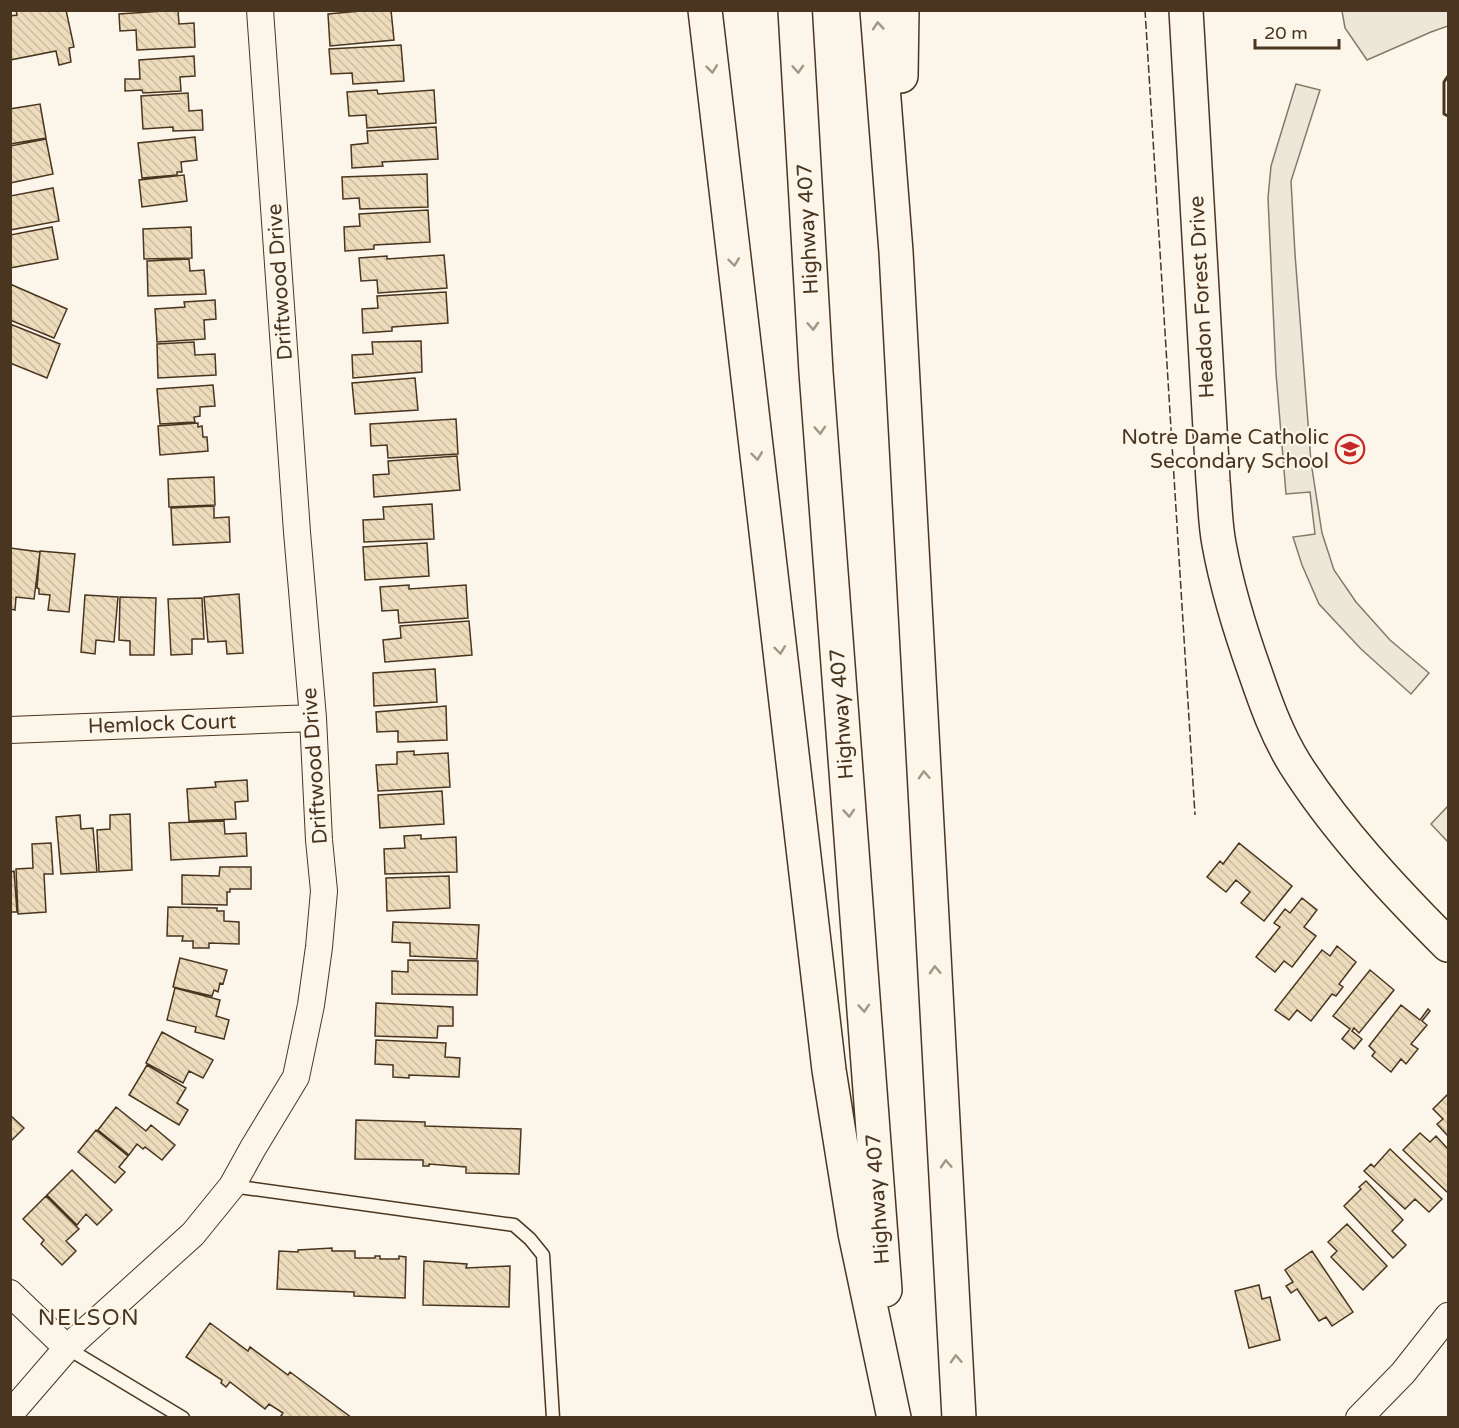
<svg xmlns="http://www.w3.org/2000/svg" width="1459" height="1428" font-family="'Varela Round',sans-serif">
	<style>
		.parking { fill: #ede7d9; stroke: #887966; stroke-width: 1.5 }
		.building { fill: url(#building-back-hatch); stroke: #4a3520; stroke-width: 1.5 }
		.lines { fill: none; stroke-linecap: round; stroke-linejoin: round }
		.lane-casing { stroke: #4a3520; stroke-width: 15 }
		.street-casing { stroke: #4a3520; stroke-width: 28 }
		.secondary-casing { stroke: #4a3520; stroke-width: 36 }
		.highway-casing { stroke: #4a3520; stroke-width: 36 }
		.lane { stroke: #fbf6e9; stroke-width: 12 }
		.street { stroke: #fbf6e9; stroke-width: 26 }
		.secondary { stroke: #fbf6e9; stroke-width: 33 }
		.highway { stroke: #fbf6e9; stroke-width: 33 }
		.fence { stroke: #4a3520; stroke-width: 1.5; stroke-dasharray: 8 3; stroke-linecap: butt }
		.wall { stroke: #4a3520; stroke-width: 3 }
		.oneway { stroke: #a29684 }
		.labels { text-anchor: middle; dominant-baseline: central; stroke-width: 4.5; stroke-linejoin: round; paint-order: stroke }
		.street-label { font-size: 21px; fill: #4a3520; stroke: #fbf6e9 }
		.poi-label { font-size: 21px; fill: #4a3520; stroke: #fbf6e9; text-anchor: end }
		.neighbourhood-label { font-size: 22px; letter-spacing: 1.5px; fill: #4a3520; stroke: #fbf6e9 }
	</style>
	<defs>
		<pattern id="building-back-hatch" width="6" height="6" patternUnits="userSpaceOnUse" patternTransform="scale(1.5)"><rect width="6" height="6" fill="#ecdcbc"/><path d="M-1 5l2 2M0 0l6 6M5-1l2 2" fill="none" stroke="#ccbda1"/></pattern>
	</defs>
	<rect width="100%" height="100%" fill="#fbf6e9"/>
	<path class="parking" d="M1342 11H1448V26L1431 32 1367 60 1345 28Z
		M1296 84 1320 90 1291 181 1295 254 1311 462 1322 533 1334 570 1356 602 1390 640 1429 673 1411 694 1361 649 1319 604 1302 565 1293 537 1315 534 1310 492 1286 494 1276 373 1268 198 1271 166Z
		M1448 806V842L1431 824Z"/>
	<path class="building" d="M16 10H66L74 47 69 48 71 62 59 65 56 51 10 60V16L17 15Z
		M178 10 179 24 194 23 195 47 137 50 136 30 120 31 119 14Z
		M372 10H391L394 40 330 46 328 14Z
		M401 45 404 81 353 84 352 73 331 74 329 49Z
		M194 56 195 76 180 77 181 91 143 93 142 90 125 91V79H140L139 60Z
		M377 90 378 94 434 90 436 123 367 128 366 115 349 116 347 92Z
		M188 93 189 111 202 110 203 130 173 131V127L143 129 141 96Z
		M40 104 46 138 10 144V109Z
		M436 127 438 159 382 162 383 166 352 168 351 145 368 143 367 131Z
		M195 137 197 160 181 162 182 172H177V175L142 178 138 143Z
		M46 139 53 174 10 183V146Z
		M427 174 428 207 360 209 359 198 343 199 342 177Z
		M184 175 187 201 142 207 139 180Z
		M53 188 59 221 10 230V196Z
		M428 210 430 242 374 245V249L345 251 344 227 360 226 359 214Z
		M52 227 58 259 10 268V235Z
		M191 227 192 258 144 259 143 229Z
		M444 255 447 288 378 293 377 280 361 281 359 258 387 256V259Z
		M189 259 190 271 204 270 206 294 148 296 147 261Z
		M10 284 67 309 54 338 10 320Z
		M446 292 448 323 392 327V331L363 333 362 309 378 308 377 296Z
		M215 300 216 319 204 320 205 339 157 342 155 309 185 307 184 302Z
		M10 324 60 344 47 378 10 363Z
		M421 341 422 372 353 378 352 355 373 354 372 342Z
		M194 342 195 355 215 354 216 375 158 378 157 344Z
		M415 378 418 410 355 414 352 383Z
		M213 385 215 406 200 407V416L194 417 195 422 160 424 157 389Z
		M456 419 458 454 388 458 387 445 371 446 370 424Z
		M198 423V427L202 426 203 437H207L208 451 160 455 158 426Z
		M457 456 460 490 374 497 373 475 389 474 388 461Z
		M214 477 215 505 169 507 168 479Z
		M432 504 434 539 364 542 363 520 384 519 383 507Z
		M214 506V518L229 517 230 542 173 545 171 508Z
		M427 543 429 576 365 580 363 547Z
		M10 548 40 552 34 599 16 597 15 610 10 609Z
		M40 551 75 554 69 612 48 610 50 595 39 594V589L37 588Z
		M409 585V589L466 585 468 618 399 623 398 610 382 611 380 587Z
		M239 594 243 653 227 654 226 641 208 642 204 597Z
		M85 595 118 597 114 642 96 640 95 654 81 652Z
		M120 597 156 598 154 655H130V641L119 640Z
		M202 598 204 639H192V654L171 655 168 599Z
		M469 621 472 655 385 662 383 640 401 638 400 626Z
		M435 669 437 702 374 706 373 673Z
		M446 706 447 740 398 742V731L377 732 376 712Z
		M414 751V755L448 753 450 787 378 791 376 765 397 764V752Z
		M247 780 248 801 235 802 236 819 189 821 187 789 216 787 215 782Z
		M442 791 444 824 380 828 378 795Z
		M130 814 132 870 99 872 97 830 110 829V815Z
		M80 815 81 829 93 828 97 872 61 874 56 817Z
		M224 821 225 834 246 833 247 856 171 860 169 823Z
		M421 835V839L456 837 457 872 385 874 384 849 405 848 404 836Z
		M51 843 53 874H44L46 912 18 914 16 869 33 868 32 844Z
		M1239 843 1292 886 1264 921 1241 903 1250 892 1236 880 1226 892 1207 877 1220 861 1223 864Z
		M10 866 11 872 14 871 17 912H10Z
		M220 867H251V889H230V892H227V905L182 904V875L219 876Z
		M449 876 450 908 387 911 386 878Z
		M1302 898 1317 910 1304 927 1316 936 1292 967 1284 961 1275 972 1256 957 1280 927 1274 923 1285 909 1290 913Z
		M168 907 217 908V911H224V921L239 922V944L209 943V948H193V941H182L183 936H167Z
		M393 922 479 925 477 959 410 956V943L392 942Z
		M1337 946 1356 962 1339 984 1343 987 1336 996 1332 994 1311 1021 1297 1010 1289 1020 1275 1010 1322 950 1330 956Z
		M180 958 227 970 223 984 220 983 218 992 214 990 212 996 173 987Z
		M408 960 478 961 477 995 392 994V971L408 972Z
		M1370 970 1394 990 1359 1033 1354 1028 1352 1031 1362 1039 1354 1049 1342 1039 1350 1029 1333 1016Z
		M175 988 220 1000 216 1016 229 1020 224 1039 195 1032 196 1027 167 1020Z
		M376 1003 453 1007V1026H438L437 1038 375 1036Z
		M1401 1005 1420 1020 1428 1009 1430 1011 1422 1021 1427 1025 1411 1044 1418 1049 1406 1064 1401 1059 1391 1072 1372 1056 1375 1052 1369 1046Z
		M162 1032 213 1060 203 1078 189 1071 183 1083 146 1063Z
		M376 1040 446 1043 445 1057 460 1058 459 1077 409 1075V1078L393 1077V1065L375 1064Z
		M147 1065 186 1088 177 1103 188 1110 179 1125 129 1095Z
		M1448 1094V1136L1437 1124 1443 1119 1433 1109Z
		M116 1107 146 1131 151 1125 175 1145 162 1160 145 1147 143 1149 137 1144 129 1155 98 1130Z
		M10 1115 24 1128 10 1142Z
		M356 1120 425 1122V1126L521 1129 519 1174 466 1173V1167L429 1164V1166H423V1160L355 1159Z
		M96 1130 128 1156 119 1167 125 1172 115 1183 78 1152Z
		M1420 1133 1430 1142 1436 1136 1448 1149V1191L1447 1192 1403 1150Z
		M1390 1149 1442 1199 1429 1212 1415 1199 1405 1209 1364 1171 1371 1164 1374 1167Z
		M72 1170 112 1210 97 1225 86 1214 77 1225 47 1195Z
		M1366 1181 1403 1220 1392 1231 1406 1245 1393 1258 1344 1206 1361 1189 1359 1187Z
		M46 1196 79 1229 66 1241 76 1251 62 1265 41 1244 44 1240 23 1219Z
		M1347 1224 1387 1266 1363 1290 1331 1257 1337 1251 1328 1242Z
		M332 1248V1251H355V1258H375V1256H380V1259H399V1256L406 1257 405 1298 354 1296V1292L277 1289 279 1251 298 1252V1250Z
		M1312 1251 1353 1312 1332 1326 1326 1317 1319 1321 1297 1289 1291 1293 1286 1286 1293 1282 1285 1270Z
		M424 1261 467 1264 466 1268 510 1266 509 1307 423 1305Z
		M1259 1285 1262 1299 1270 1297 1280 1340 1249 1348 1235 1291Z
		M210 1323 248 1351 250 1347 288 1375 290 1372 352 1418H283L281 1416 283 1413 269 1404 265 1409 230 1382 226 1387 221 1383 222 1380 186 1357Z"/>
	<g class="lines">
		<g class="lane-casing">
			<path id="lane" d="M232 1186 514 1225 530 1239 543 1255 553 1418
				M67 1348 183 1418"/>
		</g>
		<g class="street-casing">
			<path id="street" d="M10 730 313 718
				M10 1293 67 1348
				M10 1414 67 1348 193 1234 232 1186 253 1148 296 1077 311 1005 319 947 324 891 319 840 313 718 297 532 260 10
				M1359 1418 1403 1373 1448 1316"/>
		</g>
		<g class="secondary-casing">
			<path id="secondary" d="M1186 10 1213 481C1215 502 1215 523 1219 544 1227 588 1240 630 1255 672 1266 704 1277 735 1295 764 1337 830 1393 890 1448 945"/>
		</g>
		<g class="highway-casing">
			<path id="highway" d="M705 10 829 1070 855 1233 894 1418
				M795 10 816 372 885 1290
				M877 10 896 252 959 1418
				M901 76 902 10"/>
		</g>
		<use href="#lane" class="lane"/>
		<use href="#street" class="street"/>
		<use href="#secondary" class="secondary"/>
		<use href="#highway" class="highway"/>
		<path class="fence" d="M1145 10 1195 815"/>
		<path class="wall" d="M1448 76 1444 82V114L1448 116"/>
	</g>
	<defs><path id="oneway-chevron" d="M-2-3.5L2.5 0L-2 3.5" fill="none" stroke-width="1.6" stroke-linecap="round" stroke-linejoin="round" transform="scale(1.5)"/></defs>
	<g class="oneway">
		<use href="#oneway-chevron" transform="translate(878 26) rotate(-94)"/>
		<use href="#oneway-chevron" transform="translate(712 69) rotate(83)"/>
		<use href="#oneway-chevron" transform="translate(798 69) rotate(87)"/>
		<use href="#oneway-chevron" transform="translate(734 262) rotate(83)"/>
		<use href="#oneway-chevron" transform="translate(813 326) rotate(87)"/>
		<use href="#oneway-chevron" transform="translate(820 430) rotate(86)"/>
		<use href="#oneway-chevron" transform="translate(757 456) rotate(83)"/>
		<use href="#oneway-chevron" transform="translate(780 650) rotate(83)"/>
		<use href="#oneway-chevron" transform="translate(924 775) rotate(-93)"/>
		<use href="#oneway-chevron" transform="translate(849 813) rotate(86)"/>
		<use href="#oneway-chevron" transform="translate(935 970) rotate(-93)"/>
		<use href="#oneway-chevron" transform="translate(864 1008) rotate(86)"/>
		<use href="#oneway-chevron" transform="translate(946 1164) rotate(-93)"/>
		<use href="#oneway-chevron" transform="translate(956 1359) rotate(-93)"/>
	</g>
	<defs>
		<g id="school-ring" transform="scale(1.5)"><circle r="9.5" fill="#fbf6e9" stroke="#c62828" stroke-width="1.5"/><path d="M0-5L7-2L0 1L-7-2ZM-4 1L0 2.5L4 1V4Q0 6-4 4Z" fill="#c62828"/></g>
	</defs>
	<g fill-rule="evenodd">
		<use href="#school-ring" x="1350" y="449"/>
	</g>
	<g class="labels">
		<g class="street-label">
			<text transform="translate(808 229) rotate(-93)">Highway 407</text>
			<text transform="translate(280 282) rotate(-94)">Driftwood Drive</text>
			<text transform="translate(1202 297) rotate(-93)">Headon Forest Drive</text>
			<text transform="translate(842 714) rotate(-94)">Highway 407</text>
			<text transform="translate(162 724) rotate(-2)">Hemlock Court</text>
			<text transform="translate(315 766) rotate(-94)">Driftwood Drive</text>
			<text transform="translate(878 1199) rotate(-94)">Highway 407</text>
		</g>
		<g class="poi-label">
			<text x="1329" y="437">Notre Dame Catholic<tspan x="1329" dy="24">Secondary School</tspan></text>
		</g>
		<g class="neighbourhood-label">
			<text x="89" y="1318">NELSON</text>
		</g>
	</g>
	<rect width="1459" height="1428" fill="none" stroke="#4a3520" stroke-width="24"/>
	<path d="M1255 39v9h84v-9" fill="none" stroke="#4a3520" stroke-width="3"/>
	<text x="1264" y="39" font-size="18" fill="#4a3520" stroke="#fbf6e9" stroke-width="4.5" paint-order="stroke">20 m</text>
</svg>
